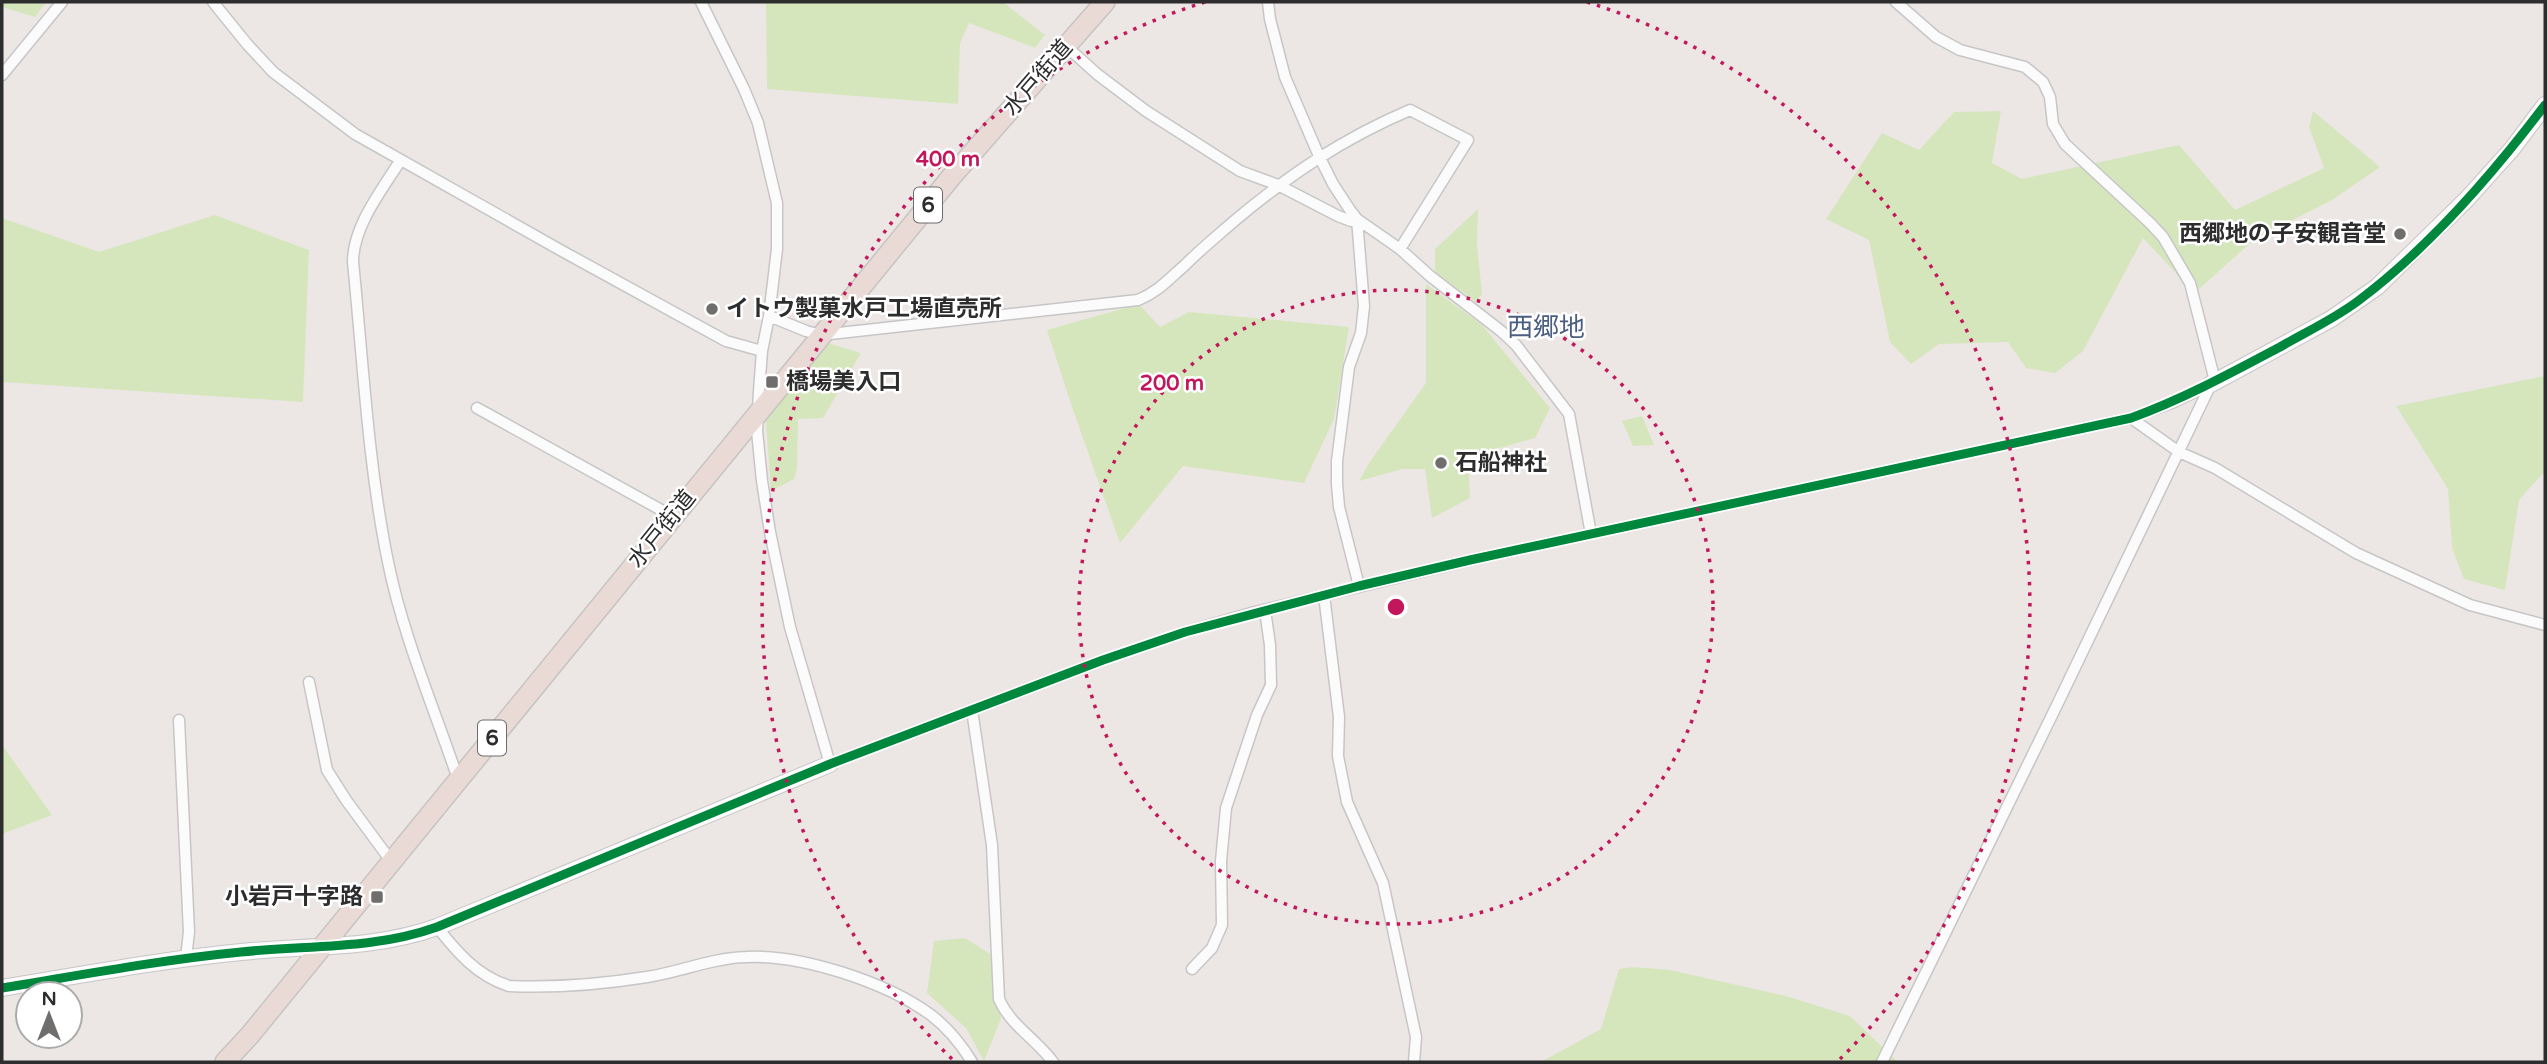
<svg xmlns="http://www.w3.org/2000/svg" width="2547" height="1064" font-family="'Varela Round','Noto Sans JP',sans-serif">
	<style>
		.green { fill: #d5e6bc }
		.lines { fill: none; stroke-linecap: round; stroke-linejoin: round }
		.street-casing { stroke: #c7c6c6; stroke-width: 13 }
		.secondary-casing { stroke: #c7c6c6; stroke-width: 18 }
		.highway-casing { stroke: #c6c4c3; stroke-width: 22 }
		.street { stroke: #fcfbfb; stroke-width: 10 }
		.secondary { stroke: #fcfbfb; stroke-width: 16 }
		.highway { stroke: #eadad5; stroke-width: 19 }
		.cycleway-casing { stroke: #fff; stroke-width: 13 }
		.cycleway { stroke: #00873e; stroke-width: 9 }
		.ring { fill: none; stroke: #c2185b; stroke-width: 3.5; stroke-dasharray: 3.5 7 }
		.poi-dot { fill: #706e6d; stroke: #fff; stroke-width: 2.5 }
		.labels { text-anchor: middle; dominant-baseline: central; stroke-width: 5; stroke-linejoin: round; paint-order: stroke }
		.shield { fill: #fff; stroke: #6c6c6c; stroke-width: 2 }
		.shield-label { font-size: 21px; font-weight: bold; fill: #2d2d2d }
		.street-label { font-size: 23px; fill: #2d2d2d; stroke: #fff }
		.poi-label { font-size: 23px; font-weight: bold; fill: #2d2d2d; stroke: #fff; text-anchor: start }
		.quarter-label { font-size: 26px; fill: #4c5f80; stroke: #fff }
		.centre { fill: #c2185b; stroke: #fff; stroke-width: 3.5 }
		.ring-label { font-size: 21px; text-anchor: middle; font-weight: bold; fill: #c2185b; stroke: #fff; stroke-width: 5; stroke-linejoin: round; paint-order: stroke }
	</style>
	<rect width="100%" height="100%" fill="#ece7e4"/>
	<path class="green" d="M2 2H46L35 17 2 7Z
		M766 2H1003L1045 35 1035 48 969 23 960 43 958 104 767 89Z
		M2001 111 1992 163 2022 179 2179 145 2235 210 2324 168 2309 127 2313 111 2380 167 2332 200 2255 239 2191 296 2175 272 2143 238 2083 351 2055 373 2026 368 2008 342 1939 344 1911 364 1890 342 1869 240 1826 219 1882 133 1919 150 1954 112Z
		M1478 209 1477 245 1482 294 1476 302 1435 272V249Z
		M215 215 309 250 303 402 2 382V218L99 252Z
		M1426 284 1482 325 1550 408 1535 438 1468 457 1470 498 1432 518 1425 469H1403L1359 481 1369 463 1426 383Z
		M1139 304 1160 327 1189 312 1349 327 1334 419 1304 483 1183 466 1120 543 1072 407 1047 330Z
		M825 342 861 353 823 418 798 419 797 469 794 479 771 491 766 421Z
		M2545 376V471L2519 500 2505 590 2464 579 2452 548 2448 489 2396 406Z
		M1642 416 1654 445 1633 446 1622 421Z
		M2 745 52 815 2 834Z
		M965 938 990 954 1001 1019 984 1061 966 1028 927 993 934 941Z
		M1633 967 1670 970 1786 996 1850 1016 1898 1062H1541L1601 1029 1619 969Z"/>
	<g class="lines">
		<g class="street-casing">
			<path id="street" d="M213 2 247 44 273 72 355 134 562 251 726 341 762 351
				M701 2 744 89 758 123 777 203V249L769 316 762 351 759 391 757 431 762 481 770 532 790 627 830 764 1103 660 1185 632 1255 612 1470 560 2131 418 2174 402 2211 384
				M1268 2 1270 19 1285 77 1319 156 1333 184 1350 210 1357 219 1400 249 1430 276 1501 331 1516 345 1569 414 1591 534
				M1896 2 1936 37 1960 50 2025 67 2043 82 2050 97 2053 124 2065 144 2150 223 2163 237 2190 283 2215 381
				M1066 46 1097 74 1146 111 1240 171 1278 185 1338 216 1351 221 1357 219 1364 306 1361 333 1349 367 1337 461V484L1339 507 1359 586
				M2 75 62 2
				M400 161C382 190 353 226 353 262 363 361 368 465 388 562 403 636 434 708 458 779
				M769 316 806 331 821 335 1138 300C1158 292 1169 279 1185 265 1200 250 1217 236 1233 222 1289 175 1342 139 1410 110L1468 140 1400 249
				M477 408 672 516
				M2131 418 2179 452 2215 468 2356 553 2470 605 2545 625
				M1324 595 1339 717 1338 756 1347 802 1383 883 1416 1037 1414 1062
				M309 682 327 770 346 800 391 861
				M972 710 992 845 999 999C1010 1025 1037 1040 1053 1062
				M179 720 189 932 186 958
				M437 927C457 952 477 976 509 986 554 988 603 984 647 977 680 972 712 958 746 957 801 954 886 982 931 1015 948 1028 961 1044 972 1062
				M1192 969 1212 948 1222 925 1221 861 1226 808 1257 715 1271 685 1270 645 1265 610
				M1882 1062 2057 705 2211 384"/>
		</g>
		<g class="secondary-casing">
			<path id="secondary" d="M2211 384 2331 319 2377 287 2467 199 2512 149 2545 105
				M2 988C81 975 160 960 241 952 307 945 373 950 437 927L830 764"/>
		</g>
		<g class="highway-casing">
			<path id="highway" d="M225 1062 250 1035 952 176 1105 2"/>
		</g>
		<use href="#street" class="street"/>
		<use href="#secondary" class="secondary"/>
		<use href="#highway" class="highway"/>
		<g class="cycleway-casing">
			<path id="cycleway" d="M2 988C81 975 160 960 241 952 307 945 373 950 437 927L830 764 1103 660 1185 632 1359 586 1470 560 2131 418C2183 399 2231 373 2280 347 2306 332 2334 319 2358 301 2429 248 2492 175 2545 105"/>
		</g>
		<use href="#cycleway" class="cycleway"/>
	</g>
	<g class="ring">
		<circle cx="1396" cy="607" r="317"/>
		<path d="M952 1059A634 634 0 0 1 1205 2M1587 2A634 634 0 0 1 1840 1059"/>
	</g>
	<g class="poi-dot">
		<circle cx="2400" cy="234" r="7"/>
		<circle cx="712" cy="309" r="7"/>
		<rect x="765" y="375" width="14" height="14" rx="3.5"/>
		<circle cx="1441" cy="463" r="7"/>
		<rect x="370" y="890" width="14" height="14" rx="3.5"/>
	</g>
	<g class="labels">
		<g class="shield">
			<rect x="914" y="187.5" width="28" height="35" rx="5"/>
			<rect x="478" y="720.5" width="28" height="35" rx="5"/>
		</g>
		<g class="shield-label">
			<text x="928" y="205">6</text>
			<text x="492" y="738">6</text>
		</g>
		<g class="street-label">
			<text transform="translate(1038 78) rotate(-49)">水戸街道</text>
			<text transform="translate(662 529) rotate(-51)">水戸街道</text>
		</g>
		<g class="poi-label">
			<text x="2386" y="234" text-anchor="end">西郷地の子安観音堂</text>
			<text x="726" y="309">イトウ製菓水戸工場直売所</text>
			<text x="786" y="382">橋場美入口</text>
			<text x="1455" y="463">石船神社</text>
			<text x="363" y="897" text-anchor="end">小岩戸十字路</text>
		</g>
		<g class="quarter-label">
			<text x="1546" y="327">西郷地</text>
		</g>
	</g>
	<circle cx="1396" cy="607" r="10" class="centre"/>
	<g class="ring-label">
		<text x="948" y="166">400 m</text>
		<text x="1172" y="390">200 m</text>
	</g>
	<rect width="2547" height="1064" fill="none" stroke="#2d2d2d" stroke-width="7"/>
	<g transform="translate(49 1015)"><circle r="33" fill="#ffffff" stroke="#ababab" stroke-width="2"/>
	<path d="M0-5L12 26L0 18L-12 26Z" fill="#706e6d"/>
	<text y="-10" font-size="19" font-weight="bold" text-anchor="middle" fill="#2d2d2d">N</text>
	</g>
</svg>
